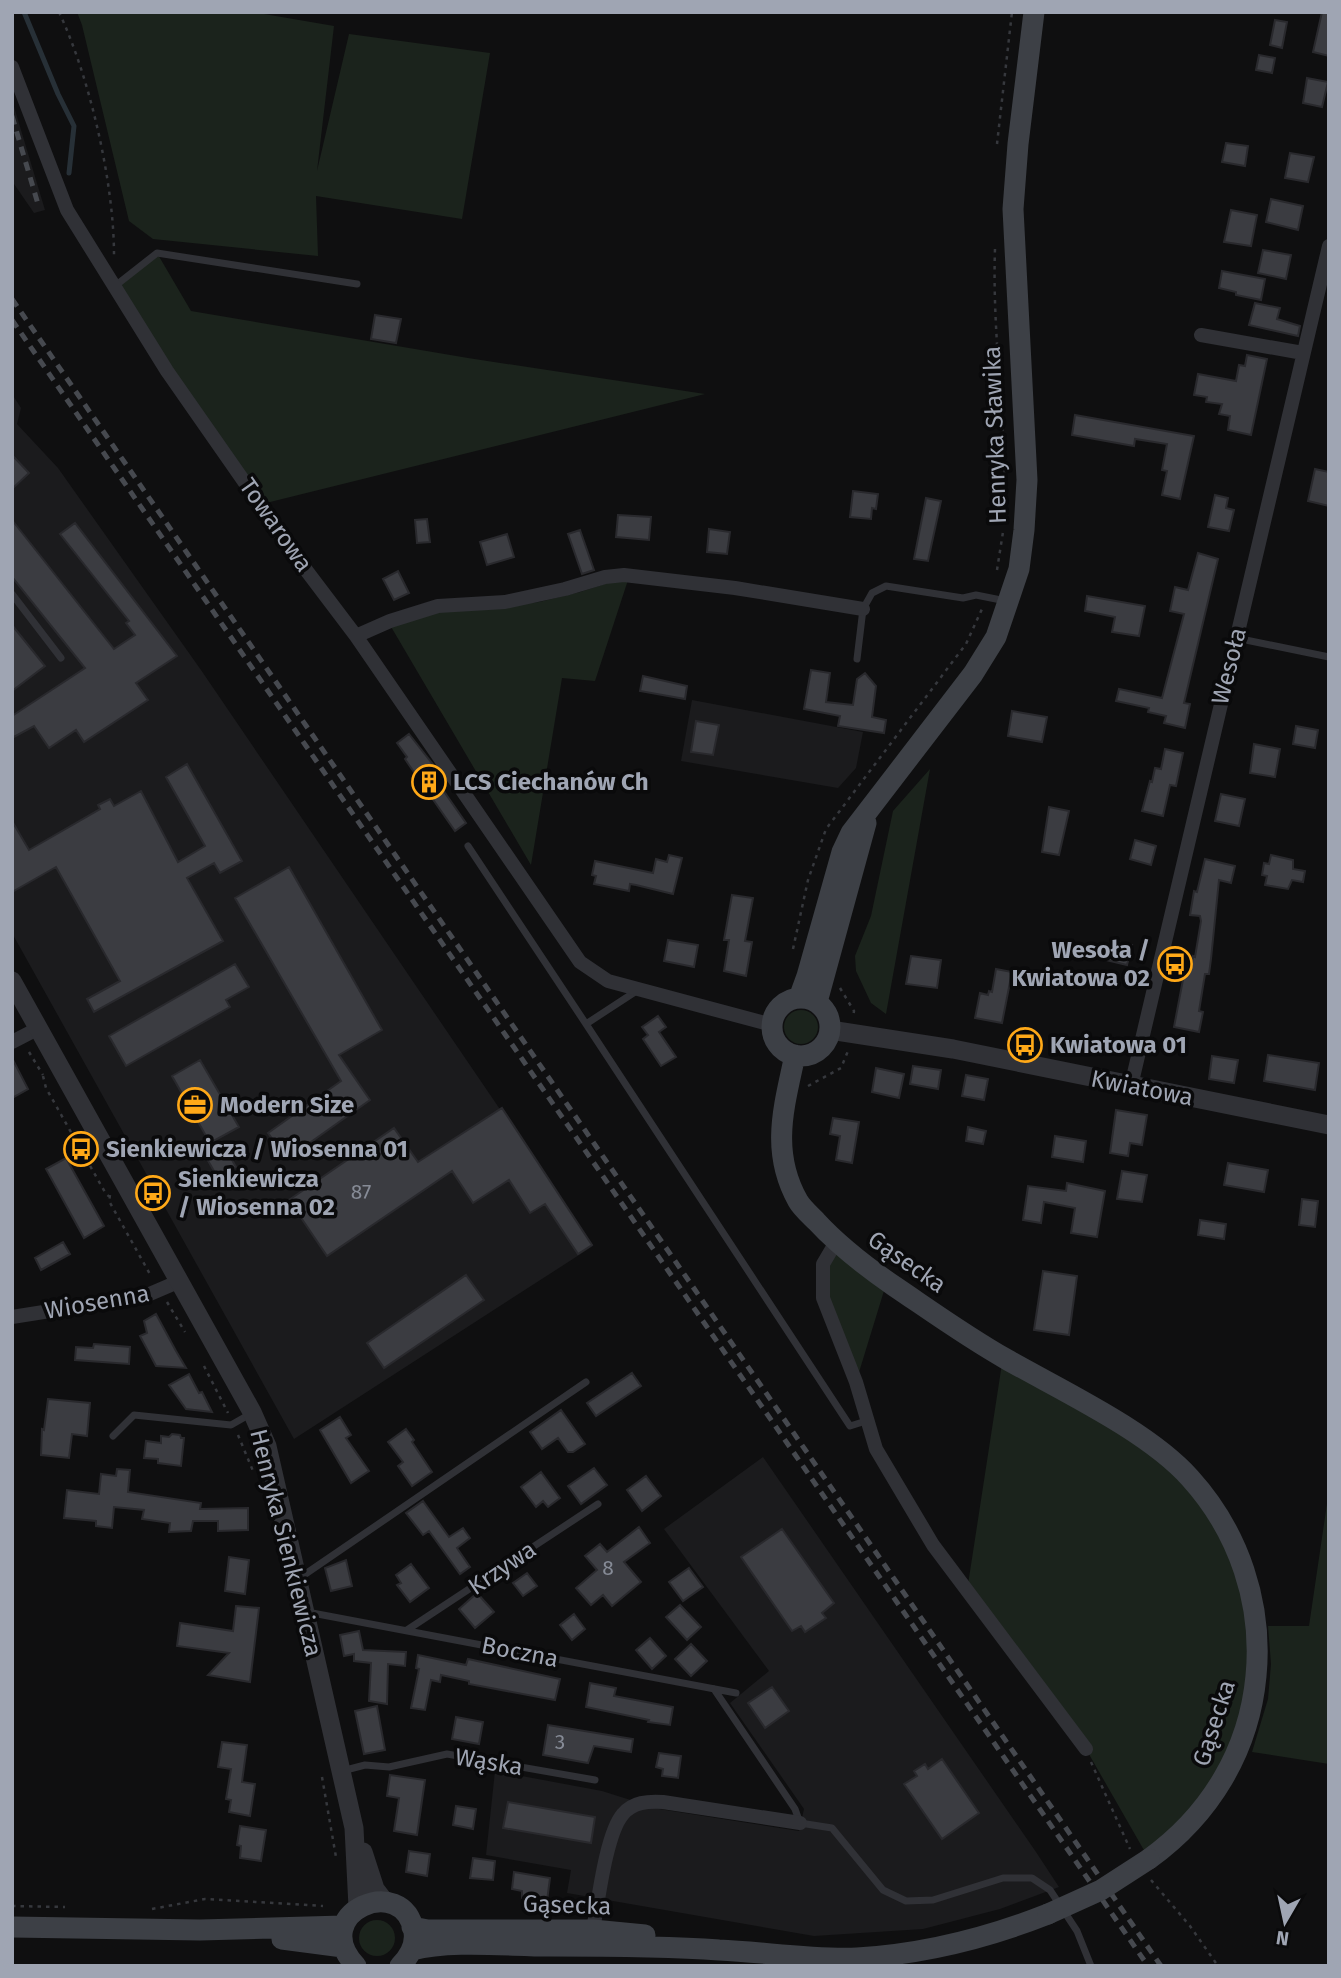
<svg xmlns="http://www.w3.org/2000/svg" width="1341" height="1978" font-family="'Fira Sans',sans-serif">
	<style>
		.built { fill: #1b1b1d }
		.green { fill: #1b231c }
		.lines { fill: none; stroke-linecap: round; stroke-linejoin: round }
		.stream { stroke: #273037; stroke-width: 5 }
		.building { fill: #3b3c41; stroke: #29292d; stroke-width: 2 }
		.path { stroke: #36383d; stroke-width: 2.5; stroke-dasharray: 3.5 5; stroke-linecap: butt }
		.service { stroke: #303136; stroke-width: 7 }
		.minor { stroke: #303136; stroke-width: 14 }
		.tertiary { stroke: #303136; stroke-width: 19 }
		.secondary { stroke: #3d4046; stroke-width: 21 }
		.rail { stroke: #46494f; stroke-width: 5; stroke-dasharray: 9 7; stroke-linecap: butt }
		.secondary-bridge { stroke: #3d4046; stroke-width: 21 }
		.labels { text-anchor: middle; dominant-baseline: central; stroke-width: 7; stroke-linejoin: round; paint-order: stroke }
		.number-label { font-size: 21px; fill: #868b96 }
		.street-label { font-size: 24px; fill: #9fa5b3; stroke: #0a0a0b }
		.poi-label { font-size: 24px; font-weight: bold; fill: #9fa5b3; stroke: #0a0a0b; text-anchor: start }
	</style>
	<rect width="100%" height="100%" fill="#0f0f10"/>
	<path class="built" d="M12 100 45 210 34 213 12 181Z
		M12 394 21 408 17 424 58 468 201 670 593 1246 294 1439 12 933Z
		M692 700 863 732 856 768 838 788 681 761Z
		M763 1457 1036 1852 1059 1887 1000 1909 923 1929 814 1936 567 1893 571 1870 486 1855 495 1771 602 1791 659 1809 799 1831 804 1809 730 1703 769 1671 664 1529Z"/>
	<path class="green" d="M77 12H253L334 26 317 171 349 34 490 53 462 219 316 196 318 256 153 239 129 221 82 25Z
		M157 253 191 311 468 358 705 394 262 504 115 286Z
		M617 580H628L595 681 562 678 531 865 390 625 431 613 539 602 580 592Z
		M930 769 886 1014 871 1003 856 971 855 956 871 916 893 811Z
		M784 1027a17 17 0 1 1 34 0a17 17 0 1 1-34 0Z
		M836 1242 887 1281 856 1382 823 1298V1264Z
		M1003 1357 1115 1422 1216 1512 1256 1624 1237 1750 1149 1859 1086 1749 967 1591Z
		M1329 1490V1764L1252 1752 1268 1699 1271 1664 1268 1626H1309Z
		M359 1938a18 18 0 1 1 36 0a18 18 0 1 1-36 0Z"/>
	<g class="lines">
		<path class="stream" d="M24 12 58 94 74 126 69 173"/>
	</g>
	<path class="building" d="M1322 12H1329V56L1313 52Z
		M1275 20 1287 22 1282 48 1270 45Z
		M1259 55 1275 58 1272 73 1256 70Z
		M1307 78 1328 82 1322 107 1303 103Z
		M1226 143 1248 146 1245 166 1222 162Z
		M1290 153 1314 157 1308 182 1285 178Z
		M1271 199 1303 206 1298 230 1266 222Z
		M1231 210 1257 215 1251 246 1224 242Z
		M1263 250 1291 255 1286 279 1258 273Z
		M1222 271 1265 279 1261 300 1236 295V292L1219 288Z
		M1255 303 1280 308 1277 319 1300 326 1298 336 1249 325Z
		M375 315 401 319 396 343 371 339Z
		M1247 355 1267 359 1251 435 1228 430 1230 416 1219 414 1222 404 1206 402 1207 397 1194 395 1198 374 1236 381 1239 365 1245 366Z
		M1075 415 1194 436 1180 499 1162 495 1167 471 1162 470 1167 444 1135 439 1134 446 1072 435Z
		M12 455 29 473 12 489Z
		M1315 469 1329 472V506L1308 501Z
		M853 491 878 494 876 509 872 508 871 519 850 517Z
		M1215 495 1228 498 1226 508 1234 510 1229 531 1208 527Z
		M926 498 941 501 928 561 914 559Z
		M618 515 651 517 649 540 616 537Z
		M427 519 430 542 417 543 415 520Z
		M12 520 114 649 135 635 126 623 129 621 60 534 75 523 177 656 136 683 148 700 84 742 76 730 49 748 34 726 12 738V716L85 668 12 577Z
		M709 529 730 532 727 554 707 552Z
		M580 530 594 570 582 574 568 534Z
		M507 534 514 557 487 565 480 542Z
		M1198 553 1218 559 1184 703 1190 704 1185 728 1164 723 1166 716 1148 712 1149 708 1116 701 1119 689 1162 698 1184 614 1170 611 1175 587 1188 590Z
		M398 571 409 593 394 600 383 579Z
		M1087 596 1145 606 1139 636 1112 632 1115 617 1085 611Z
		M12 625 45 666 12 691Z
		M811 670 830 673 826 702 853 705 857 679 865 673 876 686 872 717 886 720 884 733 838 726 840 716 804 709Z
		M643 676 687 686 685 699 640 691Z
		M1012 711 1047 717 1042 742 1008 736Z
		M696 721 719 725 713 755 691 752Z
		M1296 726 1318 730 1315 748 1293 744Z
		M409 734 435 767 437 774 434 777 466 823 455 831 409 765 405 759 407 757 397 743Z
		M1254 744 1280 749 1275 777 1250 773Z
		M1165 749 1183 753 1176 786 1170 785 1163 816 1142 811 1150 781 1152 782 1155 768 1161 769Z
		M187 764 242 861 220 873 214 863 187 878 223 941 94 1012 87 999 120 981 56 867 12 892V821L29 850 100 809 98 805 110 799 114 806 141 791 178 862 205 846 166 777Z
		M1221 794 1245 799 1239 826 1215 821Z
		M1049 807 1069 811 1059 855 1042 852Z
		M1135 840 1156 846 1151 865 1130 859Z
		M669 855 682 858 673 894 636 885 630 884 629 891 594 884 596 876 592 875 595 861 653 873 656 859 667 862Z
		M1271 855 1293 860V869L1305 871 1303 882 1292 880 1288 889 1265 885 1267 876 1262 875 1264 863 1269 864Z
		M1205 859 1235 866 1231 883 1219 880 1211 959 1209 974H1205L1199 1011 1203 1012 1199 1032 1174 1027 1185 969 1191 970 1193 956 1195 957 1201 921 1200 916 1190 915 1194 891 1197 892Z
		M289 867 382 1030 339 1055 370 1100 287 1159 268 1133 341 1081 235 898Z
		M732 895 753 898 745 941 752 942 746 976 724 971 729 940H724Z
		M668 940 698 945 694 967 664 961Z
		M1111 941 1132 945 1127 965 1106 960Z
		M911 956 941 960 937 988 906 984Z
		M235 964 249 987 226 1000 230 1007 126 1066 109 1036Z
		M996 969 1012 972 1002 1023 975 1018 980 993 988 995 989 991 992 992Z
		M658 1016 666 1027 659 1032 676 1057 661 1066 643 1039 648 1035 642 1027Z
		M1268 1055 1319 1063 1315 1090 1264 1081Z
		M1212 1056 1238 1060 1234 1083 1209 1079Z
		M12 1058 28 1089 12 1098Z
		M200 1060 239 1127 210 1143 172 1076Z
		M913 1066 941 1070 938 1089 910 1084Z
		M876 1068 904 1074 899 1098 872 1092Z
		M966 1075 988 1079 984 1100 962 1096Z
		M502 1108 592 1245 578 1254 545 1204 530 1213 509 1180 473 1203 452 1171 327 1256 289 1200 394 1128 418 1162Z
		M1116 1110 1147 1115 1142 1145 1130 1143 1128 1156 1110 1153Z
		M833 1118 859 1122 852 1163 836 1160 840 1136 830 1134Z
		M968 1127 986 1131 983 1144 966 1141Z
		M1055 1136 1086 1141 1083 1162 1052 1157Z
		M226 1149 236 1167 218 1178 207 1159Z
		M66 1158 104 1226 84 1238 46 1169Z
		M1228 1163 1268 1170 1264 1192 1224 1185Z
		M1122 1171 1147 1175 1142 1202 1117 1199Z
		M1067 1183 1105 1191 1097 1237 1071 1233 1075 1208 1044 1202 1041 1223 1023 1220 1028 1186 1066 1191Z
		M1302 1199 1318 1201 1315 1227 1299 1225Z
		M1200 1220 1226 1224 1224 1239 1198 1235Z
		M63 1242 70 1254 41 1270 35 1258Z
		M1043 1271 1077 1276 1069 1335 1034 1330Z
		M466 1275 484 1300 384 1368 367 1343Z
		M156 1314 176 1351 186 1368 156 1366 140 1336 147 1333 144 1321Z
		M94 1344 130 1347 129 1364 75 1360 76 1347 93 1348Z
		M632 1373 641 1386 596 1416 587 1403Z
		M189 1374 199 1393 202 1392 212 1412 186 1409 169 1385Z
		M48 1399 90 1403 87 1436 72 1434 69 1458 41 1455 42 1429 44 1430Z
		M561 1410 585 1444 573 1452H568L558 1438 542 1449 530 1432Z
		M340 1417 351 1435 346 1438 369 1471 351 1483 320 1430Z
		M406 1429 414 1440 412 1442 432 1472 412 1486 398 1466 403 1462 388 1442Z
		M172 1434 180 1435 181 1438H184L181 1466 158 1463V1459L144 1458 146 1441 161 1443V1436L169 1437Z
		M594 1468 607 1485 581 1504 568 1486Z
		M117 1469 130 1470 128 1492 201 1503 200 1509 248 1508V1530L218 1531V1521H193L191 1531 169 1532 170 1523 142 1519 144 1510 114 1507 112 1528 96 1526V1521L64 1518 67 1490 99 1494 101 1474 116 1476Z
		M541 1472 560 1498 548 1507 543 1501 536 1507 521 1487Z
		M646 1476 661 1496 642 1511 627 1490Z
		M423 1501 449 1537 463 1528 470 1538 457 1548 470 1567 460 1574 429 1531 423 1535 406 1513Z
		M639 1527 650 1543 624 1562 641 1582 612 1606 603 1595 591 1605 576 1588 597 1570 585 1556 600 1544 607 1552Z
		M782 1529 834 1603 822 1613 826 1618 805 1632 801 1626 792 1631 741 1557Z
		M229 1557 249 1560 245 1594 225 1591Z
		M346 1560 352 1586 331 1591 325 1568Z
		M411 1564 429 1588 410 1602 397 1585 401 1583 396 1575Z
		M689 1568 703 1587 683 1601 669 1582Z
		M527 1573 537 1586 523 1596 513 1583Z
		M477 1593 494 1612 475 1628 459 1609Z
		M680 1605 701 1627 687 1640 666 1617Z
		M236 1606 259 1608 250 1682 208 1675 229 1653 177 1646 180 1623 233 1631Z
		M574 1614 585 1629 572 1640 560 1625Z
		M359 1631 363 1650 406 1652 405 1666 388 1664 387 1704 369 1701 371 1663 354 1661V1654L344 1656 340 1635Z
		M650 1638 666 1656 652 1669 636 1650Z
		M691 1644 707 1661 691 1676 675 1659Z
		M418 1655 466 1665 468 1659 560 1679 555 1700 469 1684V1681L441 1675 440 1682 431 1680 425 1710 411 1708 419 1669 416 1668Z
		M590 1683 616 1688 614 1696 673 1707 670 1725 648 1722 649 1720 586 1707Z
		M772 1687 789 1711 765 1728 748 1703Z
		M377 1706 385 1750 364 1754 355 1711Z
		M456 1717 483 1722 479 1744 452 1739Z
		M548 1725 633 1739 631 1752 594 1746 588 1763 543 1755Z
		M222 1742 247 1745 242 1782 255 1784 250 1816 229 1812 231 1800 226 1799 231 1769 218 1767Z
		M659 1753 681 1756 678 1778 662 1776 663 1769 656 1767Z
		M942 1759 979 1813 942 1839 904 1784 917 1776 914 1771 925 1764 928 1769Z
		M390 1775 425 1780 417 1835 394 1831 399 1798 387 1796Z
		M508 1802 595 1817 591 1843 503 1828Z
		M456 1806 476 1809 473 1829 453 1825Z
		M240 1826 266 1830 261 1861 240 1858 241 1846 237 1845Z
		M409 1851 430 1854 427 1876 406 1872Z
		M473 1858 495 1861 493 1880 470 1878Z
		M514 1872 550 1878 547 1901 522 1898V1891L512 1889Z"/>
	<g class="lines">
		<path class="path" d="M59 12C90 78 114 183 114 255
			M997 144 1012 12
			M995 249C992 335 1006 421 1005 508
			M997 570 1003 532
			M793 949 808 880 826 829 966 644 982 609
			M840 988 854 1011 853 1017
			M29 1052 43 1075
			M43 1076 46 1088 106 1194 111 1198
			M808 1086 841 1068 848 1051
			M110 1195 109 1201 151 1276
			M167 1302 185 1332
			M204 1366 228 1413
			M238 1435 253 1471
			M1091 1762 1130 1849
			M322 1777 336 1857
			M1151 1880 1190 1926 1218 1966
			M12 1906 65 1907
			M152 1909 205 1899 323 1906"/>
		<path class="service" d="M115 286 157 253 357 284
			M12 594 61 658
			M1236 638 1329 657
			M857 659 863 609 872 593 886 586 963 598 976 595 1006 601
			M468 846 586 1024 638 990
			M586 1024 850 1426 866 1421
			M113 1436 134 1415 231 1425 252 1413
			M301 1577 586 1382
			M307 1612 736 1693
			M407 1630 598 1504
			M714 1689 795 1809 800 1823 832 1828 883 1890 906 1901 933 1900 1003 1878H1032L1050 1890 1077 1931 1091 1966
			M342 1771 365 1765 389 1767 447 1754 595 1780"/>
		<path class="minor" d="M12 67 67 210 167 371 303 566 356 636 580 962 608 981 772 1025
			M1201 335 1303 353
			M356 636 390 621 438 606 505 602 565 589 605 577 624 575 735 588 863 609
			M12 1042 39 1028
			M1131 1086 1329 246
			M836 1242 823 1264V1298L856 1382 876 1449 933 1545 1086 1749
			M12 1317 145 1296 180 1281
			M593 1930C598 1903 606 1833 623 1814 633 1802 648 1801 663 1802L800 1823"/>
		<path class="tertiary" d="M12 981 252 1412 267 1446 354 1828 358 1907
			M830 1030 953 1049 1329 1125
			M363 1852 375 1889 385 1902"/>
		<path class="secondary" d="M799 998 807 976 842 852 851 833 973 674 996 637 1019 569 1024 530 1027 480 1013 209 1018 144 1034 12
			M772 1027a29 29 0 1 1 58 0a29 29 0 1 1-58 0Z
			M817 1002 866 823
			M795 1055C784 1107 770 1151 798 1201 802 1208 810 1215 816 1221 839 1246 865 1266 894 1286 931 1311 967 1337 1006 1359 1062 1391 1148 1431 1190 1478 1239 1532 1263 1604 1256 1676 1249 1751 1210 1815 1149 1859
			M12 1927 200 1930 343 1926
			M412 1927 428 1930H593L645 1935
			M282 1939 343 1947
			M412 1950C452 1940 507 1946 549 1946 606 1946 663 1946 719 1950 765 1952 811 1960 857 1958 923 1954 987 1938 1048 1914
			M356 1966C306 1913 404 1871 414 1932 416 1946 409 1957 400 1966"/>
		<path class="rail" d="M12 116 38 204
			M12 299 1161 1966
			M12 320 1148 1966"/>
		<path class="secondary-bridge" d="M1048 1914 1101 1890 1149 1859"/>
	</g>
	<defs>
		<g id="building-ring" transform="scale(1.75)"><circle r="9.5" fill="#0a0a0b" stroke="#ffa918" stroke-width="1.5"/><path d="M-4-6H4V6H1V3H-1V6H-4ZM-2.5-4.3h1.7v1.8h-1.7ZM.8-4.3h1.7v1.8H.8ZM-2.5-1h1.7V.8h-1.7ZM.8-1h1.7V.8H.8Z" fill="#ffa918"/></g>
		<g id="bus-ring" transform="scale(1.75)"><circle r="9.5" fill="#0a0a0b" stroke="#ffa918" stroke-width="1.5"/><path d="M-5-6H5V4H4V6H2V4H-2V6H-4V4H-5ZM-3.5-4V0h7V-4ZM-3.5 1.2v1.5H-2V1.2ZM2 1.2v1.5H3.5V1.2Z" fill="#ffa918"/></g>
		<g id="office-ring" transform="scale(1.75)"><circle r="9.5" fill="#0a0a0b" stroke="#ffa918" stroke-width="1.5"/><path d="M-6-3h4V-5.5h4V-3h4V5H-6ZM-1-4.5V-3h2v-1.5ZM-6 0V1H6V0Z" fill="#ffa918"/></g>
	</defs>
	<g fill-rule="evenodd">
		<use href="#building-ring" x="429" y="782"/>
		<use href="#bus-ring" x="1175" y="964"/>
		<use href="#bus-ring" x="1025" y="1045"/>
		<use href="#office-ring" x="195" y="1105"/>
		<use href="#bus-ring" x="81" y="1149"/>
		<use href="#bus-ring" x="153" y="1193"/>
	</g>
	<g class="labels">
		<g class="number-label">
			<text x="361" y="1192">87</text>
			<text x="608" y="1568">8</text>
			<text x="560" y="1742">3</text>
		</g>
		<g class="street-label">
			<text transform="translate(995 435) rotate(-92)">Henryka Sławika</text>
			<text transform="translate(276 525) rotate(55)">Towarowa</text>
			<text transform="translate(1229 666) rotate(-76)">Wesoła</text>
			<text transform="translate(1142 1088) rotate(11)">Kwiatowa</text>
			<text transform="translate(907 1262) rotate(35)">Gąsecka</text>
			<text transform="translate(97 1302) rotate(-10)">Wiosenna</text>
			<text transform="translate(286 1543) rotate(76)">Henryka Sienkiewicza</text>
			<text transform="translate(502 1568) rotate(-34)">Krzywa</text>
			<text transform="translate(520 1652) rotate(11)">Boczna</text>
			<text transform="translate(1214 1723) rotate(-72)">Gąsecka</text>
			<text transform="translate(489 1762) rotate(9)">Wąska</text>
			<text transform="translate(567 1905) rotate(2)">Gąsecka</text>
		</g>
		<g class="poi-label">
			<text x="453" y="782">LCS Ciechanów Ch</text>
			<text x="1150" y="950" text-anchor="end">Wesoła /<tspan x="1150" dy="28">Kwiatowa 02</tspan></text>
			<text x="1050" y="1045">Kwiatowa 01</text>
			<text x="220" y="1105">Modern Size</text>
			<text x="106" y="1149">Sienkiewicza / Wiosenna 01</text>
			<text x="178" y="1179">Sienkiewicza<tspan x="178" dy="28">/ Wiosenna 02</tspan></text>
		</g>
	</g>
	<rect width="1341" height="1978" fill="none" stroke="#9fa5b3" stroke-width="28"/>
	<g transform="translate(1285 1922) rotate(189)" stroke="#0a0a0b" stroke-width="5" paint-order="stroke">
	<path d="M0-5L12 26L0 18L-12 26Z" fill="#9fa5b3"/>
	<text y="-10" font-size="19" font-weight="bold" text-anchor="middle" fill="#9fa5b3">N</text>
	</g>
</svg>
